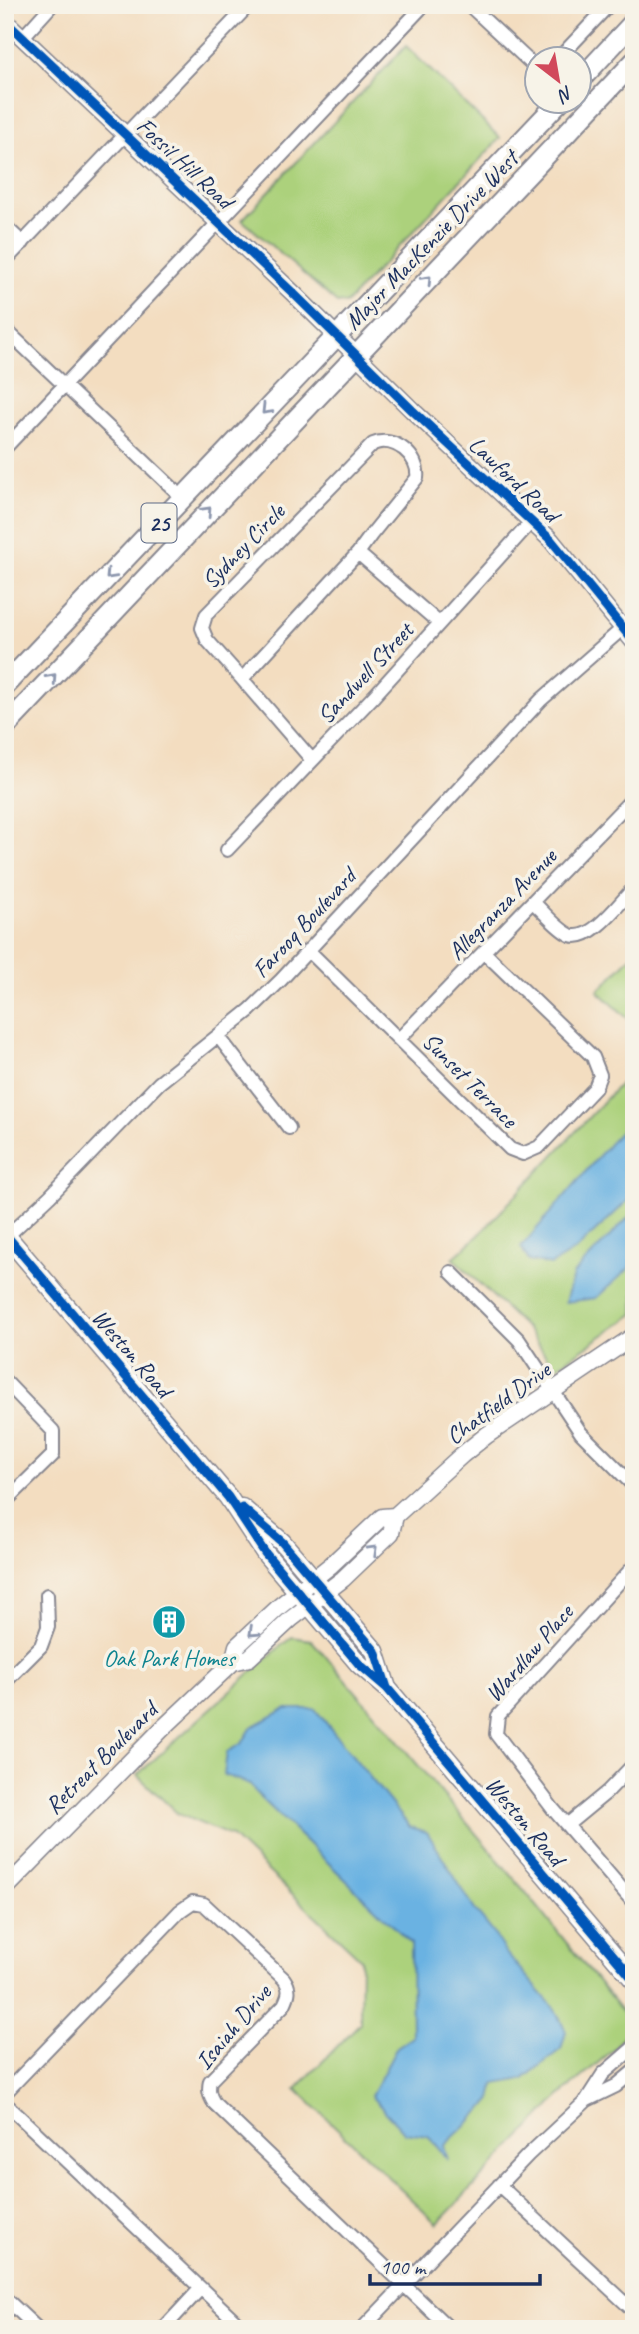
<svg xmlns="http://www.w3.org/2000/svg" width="639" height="2334" font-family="Caveat,sans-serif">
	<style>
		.green { fill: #acd17b; stroke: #64806c; stroke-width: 2 }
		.water { fill: #6bb2e2; stroke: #4370a0; stroke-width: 2 }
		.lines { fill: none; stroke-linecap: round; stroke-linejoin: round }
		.minor-casing { stroke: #87868f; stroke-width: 16 }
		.tertiary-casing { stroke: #87868f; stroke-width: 19 }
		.secondary-casing { stroke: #87868f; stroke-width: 21 }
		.primary-casing { stroke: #87868f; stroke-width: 23 }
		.minor { stroke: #fff; stroke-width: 12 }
		.tertiary { stroke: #fff; stroke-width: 16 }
		.secondary { stroke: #fff; stroke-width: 18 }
		.primary { stroke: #fff; stroke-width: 19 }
		.cycleway-casing { stroke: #f7f3e8; stroke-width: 13 }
		.cycleway { stroke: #0057b8; stroke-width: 9 }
		.oneway { stroke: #8d97ae }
		.labels { text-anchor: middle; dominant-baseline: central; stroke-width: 7; stroke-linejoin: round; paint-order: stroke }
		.shield { fill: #f7f3e8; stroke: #5d6a87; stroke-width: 2 }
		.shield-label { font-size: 23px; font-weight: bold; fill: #1b2f5e }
		.street-label { font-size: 24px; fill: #1b2f5e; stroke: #f7f3e8 }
		.culture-label { font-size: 24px; fill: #0d838f; stroke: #f7f3e8 }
	</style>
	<rect width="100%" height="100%" fill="#f7f3e8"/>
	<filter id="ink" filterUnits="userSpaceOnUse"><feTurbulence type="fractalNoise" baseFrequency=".0143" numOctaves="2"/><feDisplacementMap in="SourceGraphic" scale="14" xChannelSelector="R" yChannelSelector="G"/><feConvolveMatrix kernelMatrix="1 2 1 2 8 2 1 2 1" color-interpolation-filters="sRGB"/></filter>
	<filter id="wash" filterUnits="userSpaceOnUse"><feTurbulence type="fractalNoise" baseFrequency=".00686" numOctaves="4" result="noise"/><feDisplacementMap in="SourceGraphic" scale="28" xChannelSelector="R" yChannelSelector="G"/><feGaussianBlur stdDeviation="1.57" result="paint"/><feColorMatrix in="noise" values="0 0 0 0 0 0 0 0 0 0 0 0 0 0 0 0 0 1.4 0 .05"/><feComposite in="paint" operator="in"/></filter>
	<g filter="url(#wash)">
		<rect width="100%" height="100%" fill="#f3ddc0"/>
		<path class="green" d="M406 46 500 138 346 304 337 303 242 220Z
			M634 954V1024L598 991Z
			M634 1069V1314L555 1368 527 1329 453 1258 478 1236Z
			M292 1637 311 1640 323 1653 528 1895 624 2014 628 2024 627 2031 613 2050 564 2092 437 2224 296 2089 360 2023 361 1959 231 1836 178 1814 137 1775 277 1649Z"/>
		<path class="water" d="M634 1115V1195L577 1249 551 1265 529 1261 521 1247Z
			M634 1212V1264L596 1298 565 1302 574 1273Z
			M285 1709H315L410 1827 427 1832 475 1910 493 1932 505 1952 555 2009 566 2032 561 2049 523 2079 494 2084 491 2101 444 2146 448 2160 428 2136 405 2133 371 2096 397 2047 412 2037 411 1943 255 1792 250 1784 224 1775 227 1752 242 1743 252 1727Z"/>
	</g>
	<g filter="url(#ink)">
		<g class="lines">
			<g class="minor-casing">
				<path id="minor" d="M469 5 532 64 538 66
					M23 37 52 5
					M557 60 609 5
					M5 226 23 243
					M5 261 249 5
					M5 329 183 498
					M5 448 424 5
					M358 553 242 679 207 640 202 628 206 615 373 444C394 435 420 456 417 478L371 535 358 553 439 623
					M242 679 312 760
					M227 850 374 696 532 521
					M533 902C544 912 557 929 570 935 591 943 620 902 634 888
					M308 950 510 1149 523 1154 539 1147 595 1088 600 1075 593 1057 485 953
					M218 1036 289 1128
					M399 1039 634 797
					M5 1238 50 1196 159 1083 250 1010 281 980 541 700 622 629
					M451 1272 519 1340 581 1433 634 1486
					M5 1381 53 1431V1455L5 1502
					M634 1566 498 1716 496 1734 553 1809 634 1903
					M5 1682 41 1646 48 1627 47 1595
					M567 1825 607 1792 634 1764
					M5 2093 180 1911 193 1902 204 1904 284 1979C291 1989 289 1995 284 2005L210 2081C208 2090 209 2095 214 2103L450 2329
					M585 2101 616 2086 634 2071
					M5 2103 244 2329
					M499 2185 634 2311
					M5 2298 38 2329
					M163 2329 200 2289
					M362 2329 528 2155 585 2102 603 2074 634 2047"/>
			</g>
			<g class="tertiary-casing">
				<path id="tertiary" d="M5 21 294 294 412 410 551 540 634 642
					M233 1662 237 1646 280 1606 331 1565 382 1517 395 1516
					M5 1889 162 1729 233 1662 249 1658 291 1619 343 1579 391 1533 395 1516 462 1455 487 1435 634 1336"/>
			</g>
			<g class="secondary-casing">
				<path id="secondary" d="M5 1234 228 1497 265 1553 359 1664 387 1688 634 1980
					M242 1508 282 1542 375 1651 387 1688"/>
			</g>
			<g class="primary-casing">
				<path id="primary" d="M580 80 634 22
					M5 685 559 102
					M5 727 634 62"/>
			</g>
			<use href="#minor" class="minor"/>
			<use href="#tertiary" class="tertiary"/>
			<use href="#secondary" class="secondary"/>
			<use href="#primary" class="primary"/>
			<g class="cycleway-casing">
				<path id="cycleway" d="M5 21 294 294 412 410 551 540 634 642
					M5 1234 228 1497 265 1553 359 1664 387 1688 634 1980
					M242 1508 282 1542 375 1651 387 1688"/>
			</g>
			<use href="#cycleway" class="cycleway"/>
		</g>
		<defs><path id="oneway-chevron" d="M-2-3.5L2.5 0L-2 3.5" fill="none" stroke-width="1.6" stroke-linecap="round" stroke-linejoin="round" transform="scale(1.75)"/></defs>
		<g class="oneway">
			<use href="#oneway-chevron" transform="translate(427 280) rotate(-46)"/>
			<use href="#oneway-chevron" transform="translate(266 410) rotate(134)"/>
			<use href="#oneway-chevron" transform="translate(207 511) rotate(-47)"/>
			<use href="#oneway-chevron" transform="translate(110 575) rotate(134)"/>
			<use href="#oneway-chevron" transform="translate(52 678) rotate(-48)"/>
			<use href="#oneway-chevron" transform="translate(373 1550) rotate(-44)"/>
			<use href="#oneway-chevron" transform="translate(253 1632) rotate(137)"/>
		</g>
	</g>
	<defs>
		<g id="building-disc" transform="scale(1.75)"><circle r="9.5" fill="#0f9aa8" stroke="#f7f3e8"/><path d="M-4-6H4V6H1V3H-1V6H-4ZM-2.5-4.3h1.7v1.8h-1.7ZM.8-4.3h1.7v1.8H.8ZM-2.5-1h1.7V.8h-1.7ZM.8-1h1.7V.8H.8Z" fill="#fff"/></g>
	</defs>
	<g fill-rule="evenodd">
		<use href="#building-disc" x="169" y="1622"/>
	</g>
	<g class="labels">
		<rect class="shield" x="141.5" y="503.5" width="35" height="39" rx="5"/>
		<g class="shield-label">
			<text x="159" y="523">25</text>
		</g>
		<g class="street-label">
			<text transform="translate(185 163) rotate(43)">Fossil Hill Road</text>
			<text transform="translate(431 240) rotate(-46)">Major MacKenzie Drive West</text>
			<text transform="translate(514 479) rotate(43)">Lawford Road</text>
			<text transform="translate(243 546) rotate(-46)">Sydney Circle</text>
			<text transform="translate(365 673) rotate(-47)">Sandwell Street</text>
			<text transform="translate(502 904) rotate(-46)">Allegranza Avenue</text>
			<text transform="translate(304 923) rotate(-47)">Farooq Boulevard</text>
			<text transform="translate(470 1080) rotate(45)">Sunset Terrace</text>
			<text transform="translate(132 1353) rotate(49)">Weston Road</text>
			<text transform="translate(498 1403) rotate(-36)">Chatfield Drive</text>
			<text transform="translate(529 1653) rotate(-49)">Wardlaw Place</text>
			<text transform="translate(101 1758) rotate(-45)">Retreat Boulevard</text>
			<text transform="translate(525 1821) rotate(50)">Weston Road</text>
			<text transform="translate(233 2027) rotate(-50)">Isaiah Drive</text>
		</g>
		<g class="culture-label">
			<text x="169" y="1658">Oak Park Homes</text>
		</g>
	</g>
	<rect width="639" height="2334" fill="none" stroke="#f7f3e8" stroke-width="28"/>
	<g transform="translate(558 80) rotate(149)"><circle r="33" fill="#f7f3e8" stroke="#9fa5b1" stroke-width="2"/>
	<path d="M0-5L12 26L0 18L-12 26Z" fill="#d1495b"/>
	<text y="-10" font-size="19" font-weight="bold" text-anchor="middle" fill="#1b2f5e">N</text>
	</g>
	<path d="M370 2274v10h170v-10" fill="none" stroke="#1b2f5e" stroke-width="3.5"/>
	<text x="380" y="2274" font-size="21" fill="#1b2f5e" stroke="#f7f3e8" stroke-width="5" paint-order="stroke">100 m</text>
</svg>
